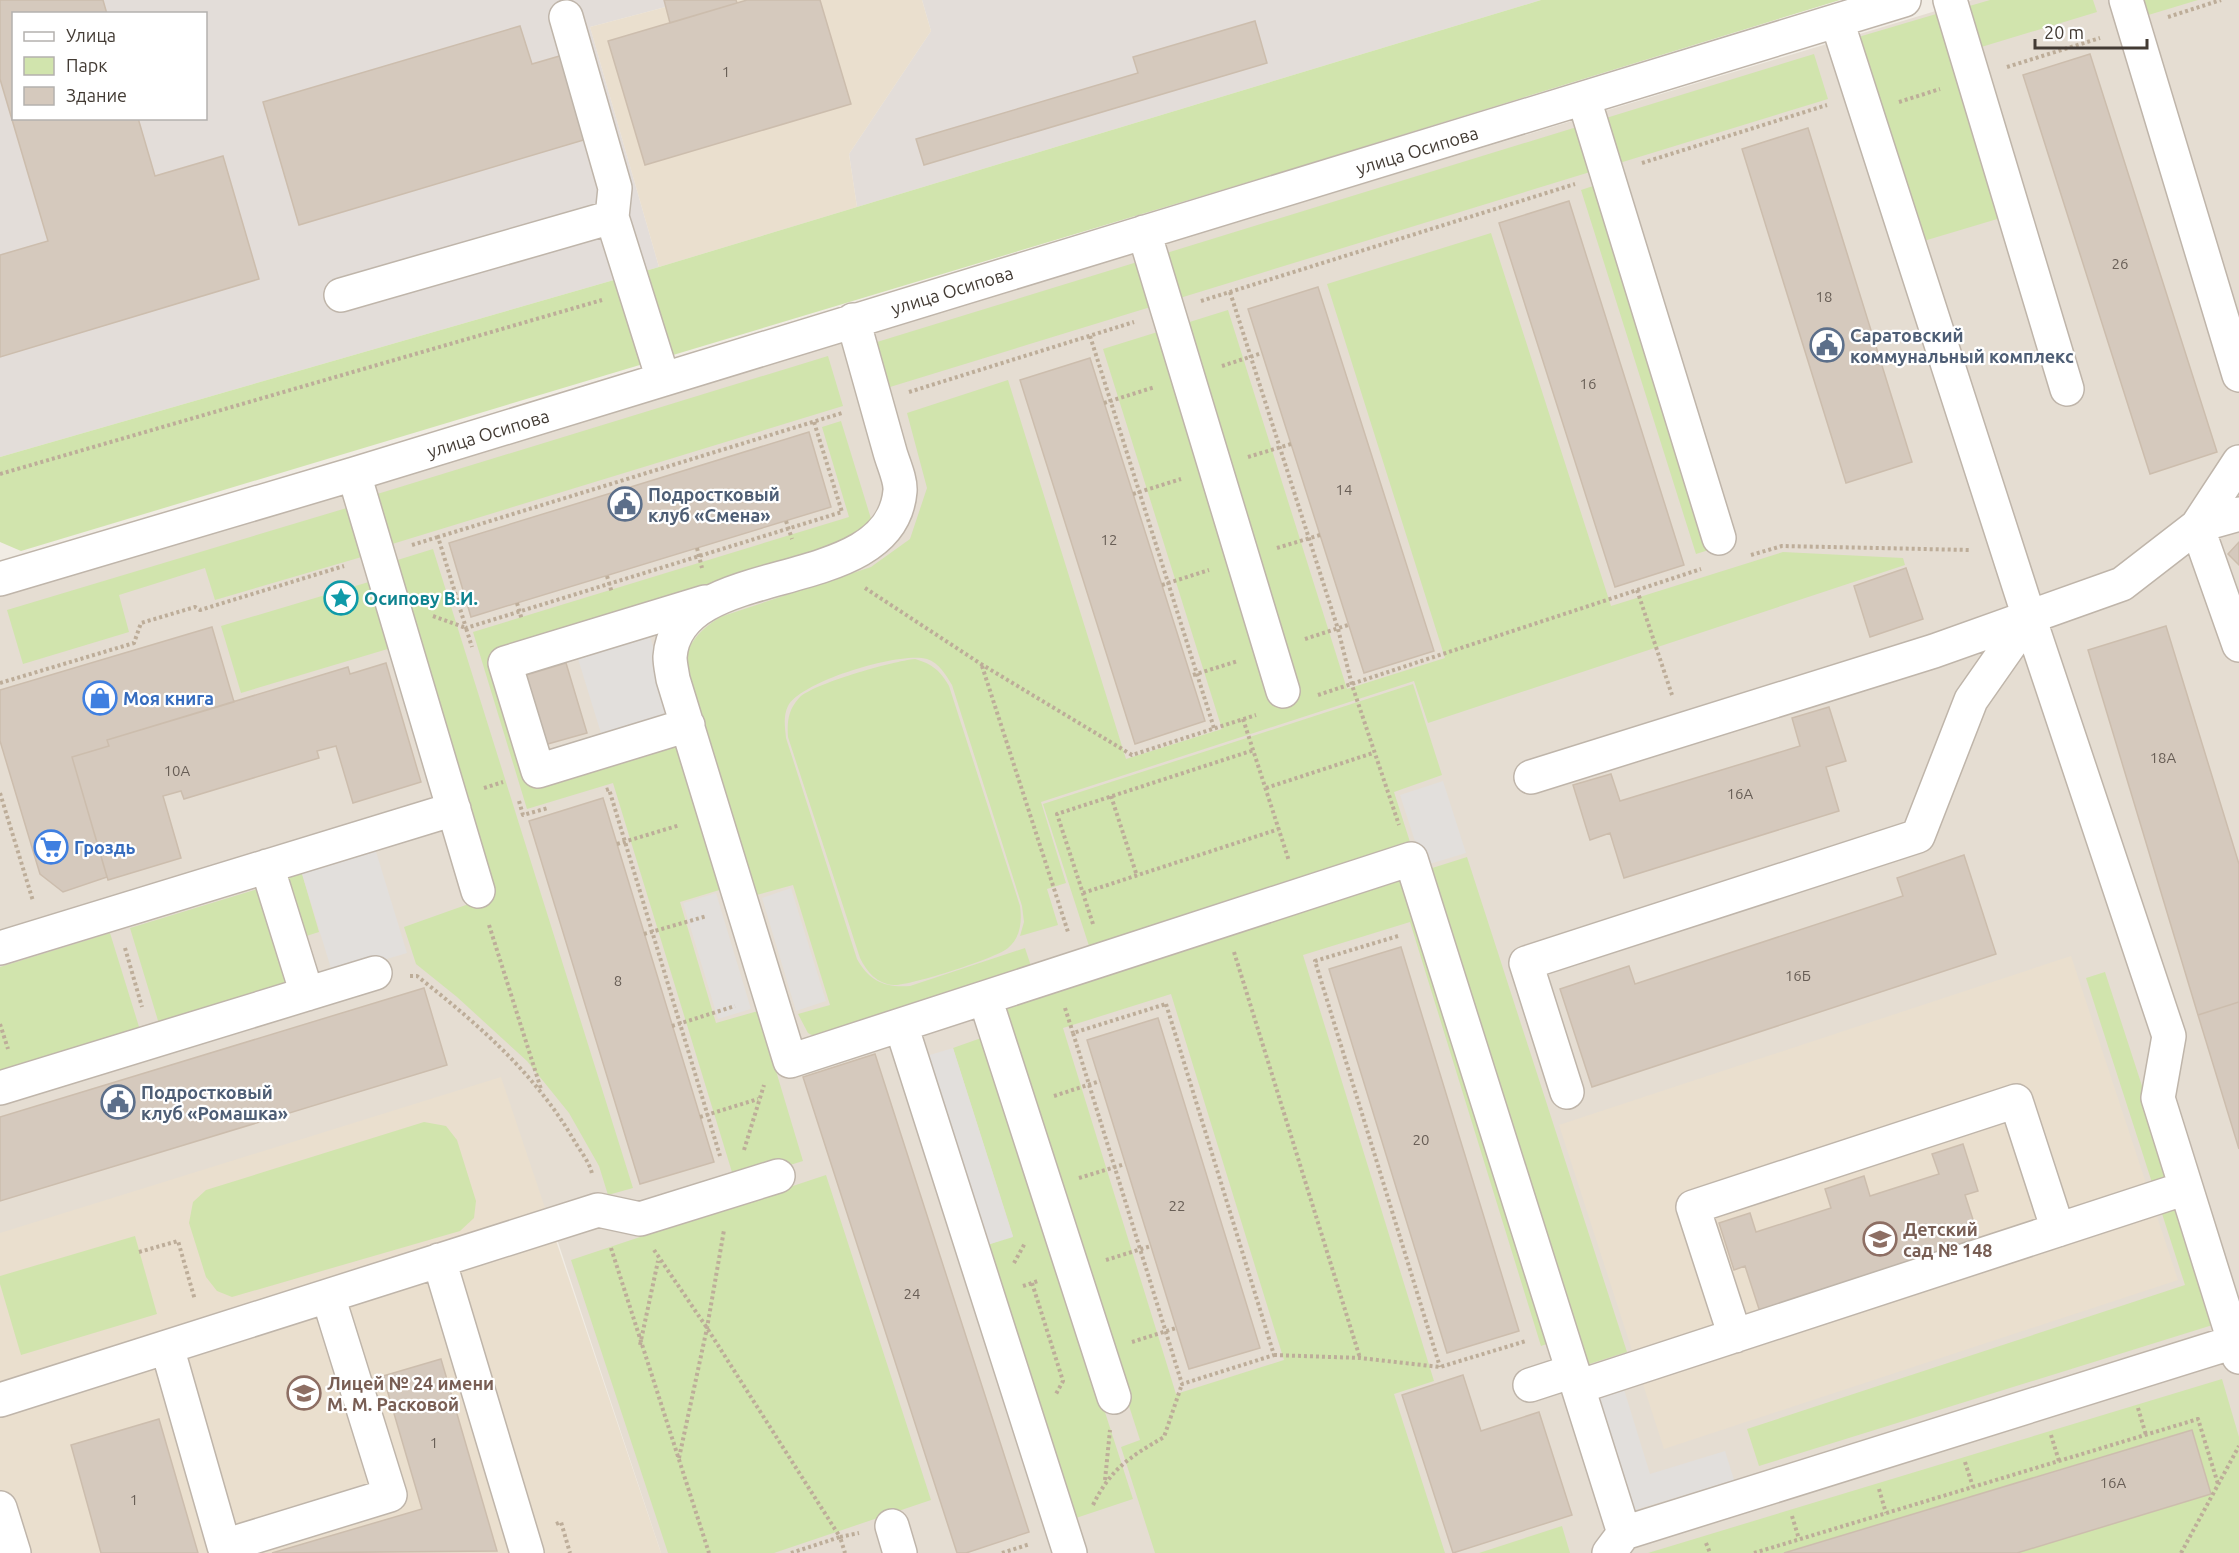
<svg xmlns="http://www.w3.org/2000/svg" width="2239" height="1553" font-family="Ubuntu,sans-serif">
	<style>
		.residential { fill: #e5ddd2 }
		.industrial { fill: #e3ddd9; fill-rule: evenodd }
		.education { fill: #eadfce }
		.green { fill: #d1e4ad; fill-rule: evenodd }
		.parking { fill: #e2dfdc }
		.building { fill: #d5c9bd; stroke: #ccbdad; stroke-width: 1.5 }
		.lines { fill: none; stroke-linecap: round; stroke-linejoin: round }
		.minor-casing { stroke: #bfb5aa; stroke-width: 36 }
		.path { stroke: #bdad99; stroke-width: 4; stroke-dasharray: 3 3; stroke-linecap: butt }
		.minor { stroke: #fff; stroke-width: 33 }
		.labels { text-anchor: middle; dominant-baseline: central; stroke-width: 4.5; stroke-linejoin: round; paint-order: stroke }
		.number-label { font-size: 15px; fill: #685e56 }
		.street-label { font-size: 18px; fill: #433b34; stroke: #fff }
		.service-label { font-size: 18px; font-weight: bold; fill: #4e5e75; stroke: #fff; text-anchor: start }
		.culture-label { font-size: 18px; font-weight: bold; fill: #0d838f; stroke: #fff; text-anchor: start }
		.shop-label { font-size: 18px; font-weight: bold; fill: #366cbe; stroke: #fff; text-anchor: start }
		.education-label { font-size: 18px; font-weight: bold; fill: #785e54; stroke: #fff; text-anchor: start }
	</style>
	<rect width="100%" height="100%" fill="#f1ece4"/>
	<path class="residential" d="M1972 0H2239V1553H661L552 1224 0 1233V596Z"/>
	<path class="industrial" d="M0 0H692L590 27 659 267 0 457ZM14 14H206V118H14Z
		M922 0H1541L857 207 849 154 931 31Z"/>
	<path class="education" d="M692 0H922L931 31 849 154 857 207 659 267 590 27Z
		M2071 956 2178 1280 1664 1449 1559 1125Z
		M501 1077 661 1553H0V1233Z"/>
	<path class="green" d="M1541 0H1840L1285 171 21 551 0 542V457L659 267Z
		M1990 0H2093L2097 12 1978 48 1966 7Z
		M2140 0H2198L2145 16Z
		M1943 12 2004 217 1917 243 1855 38Z
		M1814 54 1828 99 890 387 877 342Z
		M1599 184 1715 548 1696 554 1581 190Z
		M1491 233 1611 606 1783 552 1903 558 1905 565 1428 723 1414 681 1041 802 1066 883 1047 889 1058 925 1020 936 1024 922 1022 906 952 685C946 675 939 663 927 659 901 651 801 681 788 706 783 716 785 727 786 738L857 959C869 981 885 988 910 986L1025 948 1033 972 819 1039 808 1033 798 1014 830 1005 793 885 753 896 682 674C686 645 696 633 720 617L871 567 910 539 927 488 907 413 1008 380 1126 759 1222 729 1103 349 1228 310 1347 689 1445 658 1327 284Z
		M828 356 843 406 389 545 374 495Z
		M841 421 876 535 497 651 536 780 679 736 726 888 680 902 716 1023 758 1011 803 1161 735 1182 613 783 527 809 473 632 849 517 822 427Z
		M350 507 365 556 215 600 205 568 119 595 129 632 23 664 7 610Z
		M433 549 633 1188 608 1195 599 1166 569 1113 527 1061 457 997 416 964 404 927 494 895 391 562Z
		M372 581 391 648 241 693 221 626Z
		M915 659C932 664 940 670 949 686L1020 906C1022 921 1021 937 1008 948 997 958 909 986 894 985 877 984 867 972 860 958L788 737C787 722 788 710 799 698 812 684 893 661 915 659Z
		M1413 684 1442 775 1394 792 1410 842 1089 946 1043 804Z
		M1467 857 1627 1352 1583 1366 1426 870Z
		M300 867 319 932 300 938 280 873Z
		M1408 877 1555 1341 1541 1346 1410 922 1303 955 1434 1381 1394 1394 1445 1553H1155L1121 1447 1140 1440 1001 1009ZM1171 994 1284 1360 1176 1394 1063 1028Z
		M261 888 290 984 159 1024 130 928Z
		M110 933 140 1030 0 1073V967Z
		M2105 972 2219 1323 1759 1466 1747 1429 2185 1285 2086 978Z
		M984 1037 1133 1499 1073 1519 984 1246 1013 1236 953 1048Z
		M424 1122 446 1126 457 1140 476 1201 474 1218 460 1231 232 1297 217 1291 206 1277 189 1223 193 1202 206 1190Z
		M826 1175 931 1500 774 1553H668L571 1260Z
		M135 1236 157 1314 21 1355 0 1284V1276Z
		M2222 1379 2239 1437V1553H2017L2210 1494 2191 1430 1784 1553H1648Z
		M1562 1526 1570 1553H1479Z"/>
	<path class="parking" d="M647 627 676 720 604 743 575 649Z
		M1443 781 1466 853 1423 866 1400 795Z
		M374 845 407 953 333 975 300 867Z
		M791 888 826 1001 796 1011 762 898Z
		M716 893 751 1009 718 1019 683 903Z
		M953 1048 1013 1237 984 1246 923 1057Z
		M1622 1383 1650 1474 1725 1451 1734 1480 1628 1512 1592 1393Z"/>
	<path class="building" d="M0 0H103L107 14H14V118H138L155 176 223 156 259 279 0 357V255L48 241 0 79Z
		M664 0H736L737 3 670 23Z
		M747 0H820L851 104 645 165 608 41Z
		M1255 21 1267 63 924 165 916 139 1138 73 1133 57Z
		M520 26 532 64 563 55 587 139 299 225 263 102Z
		M2090 54 2217 452 2150 474 2023 75Z
		M1808 128 1912 462 1846 483 1742 149Z
		M1569 201 1684 565 1615 587 1499 223Z
		M1318 287 1434 651 1364 673 1248 309Z
		M1090 358 1205 721 1135 744 1020 380Z
		M809 432 831 507 471 617 449 543Z
		M2239 542V565L2228 554Z
		M1906 568 1923 619 1870 637 1854 586Z
		M2166 626 2239 864V1002L2198 1015 2088 650Z
		M212 627 234 702 107 740 109 746 72 757 107 877 63 892 40 874 0 741V690Z
		M386 663 421 782 353 803 336 746 317 751 319 758 184 799 181 791 163 796 181 858 108 880 72 757 109 746 107 740 348 667 350 674Z
		M566 663 587 733 544 745 523 676Z
		M1829 707 1846 761 1826 767 1839 811 1624 878 1610 833 1590 840 1573 785 1611 774 1620 801 1800 746 1792 718Z
		M603 798 714 1162 640 1184 529 821Z
		M1964 855 1996 954 1592 1087 1560 989 1629 966 1635 984 1903 896 1897 878Z
		M1401 947 1519 1331 1447 1353 1329 969Z
		M424 988 447 1065 0 1201V1117Z
		M2239 1002V1149L2198 1015Z
		M1158 1018 1260 1348 1189 1369 1087 1040Z
		M875 1054 1029 1532 966 1553H957L803 1077Z
		M1963 1144 1978 1191 1965 1195 1980 1241 1760 1312 1745 1266 1734 1270 1719 1223 1750 1213 1756 1232 1831 1208 1825 1189 1864 1176 1870 1196 1939 1174 1932 1154Z
		M441 1359 497 1551 272 1553 422 1509 383 1376Z
		M1463 1375 1481 1431 1539 1412 1572 1515 1453 1553 1402 1395Z
		M159 1419 198 1553H101L71 1445Z
		M2192 1430 2211 1494 2017 1553H1784Z"/>
	<g class="lines">
		<g class="minor-casing">
			<path id="minor" d="M1950 0 2067 389
				M2126 0 2239 375
				M566 17 615 188 612 217 663 379
				M1837 21 2029 617 2169 1036 2158 1098 2239 1357
				M1584 99 1719 538
				M1144 232 1283 691
				M341 295 612 217
				M853 320C865 364 878 408 890 452 893 463 901 480 900 491 891 600 677 556 670 657 670 664 672 672 673 679L790 1061 1411 859 1624 1533
				M2239 462 2197 526 2239 645
				M354 474 478 891
				M0 579 354 474 1904 0
				M688 725 538 771 505 663 705 602
				M1531 777 1934 651 2122 584 2197 526 2239 514
				M267 866 307 994
				M0 948 454 809
				M985 998 1114 1397
				M901 1025 1070 1553
				M0 1088 375 973
				M1567 1092 1526 963 1918 836 1971 700 2029 617
				M439 1260 527 1553
				M1735 1336 1693 1207 2016 1101 2058 1230
				M167 1347 224 1546 390 1495 328 1296
				M1530 1385 1573 1371
				M1578 1387 2186 1188
				M0 1400 598 1210 640 1219 778 1176
				M0 1508 14 1553
				M892 1526 900 1553
				M1609 1553 1624 1533 2234 1342"/>
		</g>
		<path class="path" d="M2168 17 2221 0
			M2007 67 2100 38
			M1899 102 1940 89
			M1642 163 1827 105
			M1230 292 1338 629 1352 685 1399 825
			M1201 301 1575 184
			M1090 336 1214 728
			M1222 366 1262 353
			M909 392 1134 322
			M1104 403 1155 387
			M814 422 842 512 466 628 438 537 842 413
			M1248 457 1291 444
			M0 474 602 300
			M1133 494 1181 479
			M786 521 792 539
			M412 545 438 537
			M697 548 702 568
			M1277 548 1320 535
			M1751 555 1782 546 1971 550
			M607 576 612 593
			M1162 585 1209 570
			M865 588 981 664 1132 755 1256 715
			M1637 590 1672 695
			M517 603 522 620
			M433 616 466 628 472 647
			M1305 639 1348 625
			M982 666 1068 932
			M1193 675 1238 661
			M0 683 134 643 141 623 195 607 200 610 344 566
			M1318 695 1701 569
			M1243 719 1289 861
			M484 788 503 782
			M1266 788 1373 753
			M606 790 609 789 720 1156
			M0 793 33 901
			M1111 796 1137 876
			M519 801 523 815 548 808
			M617 844 680 825
			M1083 893 1279 829
			M1093 924 1057 814 1254 750
			M489 925 541 1089
			M644 934 707 916
			M1398 936 1315 961 1440 1367
			M125 948 142 1007
			M1234 952 1360 1358
			M410 976H417C478 1024 536 1074 575 1142 581 1152 590 1163 592 1174
			M1166 1004 1274 1355 1182 1384 1073 1033Z
			M1065 1008 1073 1033
			M0 1024 8 1049
			M672 1026 735 1006
			M1054 1096 1100 1081
			M700 1117 758 1099
			M744 1150 764 1085
			M1079 1178 1125 1164
			M611 1248 709 1553
			M654 1250 707 1328 840 1537 859 1533
			M139 1252 178 1241 195 1300
			M1106 1260 1151 1246
			M1014 1263 1025 1243
			M1032 1283 1063 1381 1056 1394
			M1023 1286 1038 1281
			M1132 1342 1176 1328
			M640 1345 658 1261
			M1274 1355 1360 1358 1440 1367 1526 1341
			M2138 1408 2146 1435
			M2051 1435 2059 1461
			M679 1458 707 1328 724 1230
			M1965 1462 1973 1487
			M1105 1480 1110 1430
			M1879 1489 1886 1513
			M1093 1505C1111 1468 1130 1457 1164 1437L1182 1384
			M1792 1516 1799 1539
			M556 1524 561 1522 570 1553
			M1706 1543 1710 1553
			M791 1553 840 1537 845 1553
			M1002 1553 1030 1544
			M1754 1553 2198 1419 2218 1484
			M2181 1553 2239 1446"/>
		<use href="#minor" class="minor"/>
	</g>
	<defs>
		<g id="civic-ring" transform="scale(1.725)"><circle r="9.5" fill="#fff" stroke="#5c6f8a" stroke-width="1.5"/><path d="M-.6-6.5H3V-4.5H.6V-3L4-1V1h2V6H-6V1h2V-1L-.6-3ZM-1.2 2.5V6h2.4V2.5Z" fill="#5c6f8a"/></g>
		<g id="sight-ring" transform="scale(1.725)"><circle r="9.5" fill="#fff" stroke="#0f9aa8" stroke-width="1.5"/><path d="M0-6L1.8-2.2L6-1.7L2.9 1.2L3.7 5.4L0 3.3L-3.7 5.4L-2.9 1.2L-6-1.7L-1.8-2.2Z" fill="#0f9aa8"/></g>
		<g id="shop-ring" transform="scale(1.725)"><circle r="9.5" fill="#fff" stroke="#3f7fe0" stroke-width="1.5"/><path d="M-5-2.5h2.3a2.7 3.5 0 0 1 5.4 0H5L5.5 6h-11ZM-1.5-2.5h3a1.5 2.3 0 0 0-3 0Z" fill="#3f7fe0"/></g>
		<g id="supermarket-ring" transform="scale(1.725)"><circle r="9.5" fill="#fff" stroke="#3f7fe0" stroke-width="1.5"/><path d="M-6-5.5h2.5l.6 2H6L4.5 2H-2.5L-4.4-4H-6ZM-1.5 3.2a1.3 1.3 0 1 0 .1 0ZM3 3.2a1.3 1.3 0 1 0 .1 0Z" fill="#3f7fe0"/></g>
		<g id="school-ring" transform="scale(1.725)"><circle r="9.5" fill="#fff" stroke="#8d6e63" stroke-width="1.5"/><path d="M0-5L7-2L0 1L-7-2ZM-4 1L0 2.5L4 1V4Q0 6-4 4Z" fill="#8d6e63"/></g>
	</defs>
	<g fill-rule="evenodd">
		<use href="#civic-ring" x="1827" y="345"/>
		<use href="#civic-ring" x="625" y="504"/>
		<use href="#sight-ring" x="341" y="598"/>
		<use href="#shop-ring" x="100" y="698"/>
		<use href="#supermarket-ring" x="51" y="847"/>
		<use href="#civic-ring" x="118" y="1102"/>
		<use href="#school-ring" x="1880" y="1239"/>
		<use href="#school-ring" x="304" y="1393"/>
	</g>
	<g class="labels">
		<g class="number-label">
			<text x="726" y="71">1</text>
			<text x="2120" y="263">26</text>
			<text x="1824" y="296">18</text>
			<text x="1588" y="383">16</text>
			<text x="1344" y="489">14</text>
			<text x="1109" y="539">12</text>
			<text x="2163" y="757">18А</text>
			<text x="177" y="770">10А</text>
			<text x="1740" y="793">16А</text>
			<text x="1798" y="975">16Б</text>
			<text x="618" y="980">8</text>
			<text x="1421" y="1139">20</text>
			<text x="1177" y="1205">22</text>
			<text x="912" y="1293">24</text>
			<text x="434" y="1442">1</text>
			<text x="2113" y="1482">16А</text>
			<text x="134" y="1499">1</text>
		</g>
		<g class="street-label">
			<text transform="translate(1417 150) rotate(-17)">улица Осипова</text>
			<text transform="translate(952 290) rotate(-17)">улица Осипова</text>
			<text transform="translate(488 433) rotate(-17)">улица Осипова</text>
		</g>
		<g class="service-label">
			<text x="1850" y="335">Саратовский<tspan x="1850" dy="21">коммунальный комплекс</tspan></text>
			<text x="648" y="494">Подростковый<tspan x="648" dy="21">клуб «Смена»</tspan></text>
			<text x="141" y="1092">Подростковый<tspan x="141" dy="21">клуб «Ромашка»</tspan></text>
		</g>
		<g class="culture-label">
			<text x="364" y="598">Осипову В.И.</text>
		</g>
		<g class="shop-label">
			<text x="123" y="698">Моя книга</text>
			<text x="74" y="847">Гроздь</text>
		</g>
		<g class="education-label">
			<text x="1903" y="1229">Детский<tspan x="1903" dy="21">сад № 148</tspan></text>
			<text x="327" y="1383">Лицей № 24 имени<tspan x="327" dy="21">М. М. Расковой</tspan></text>
		</g>
	</g>
	<rect x="12" y="12" width="195" height="108" fill="#ffffff" stroke="#b4b1ae" stroke-width="1.5"/>
	<rect x="24" y="32" width="30" height="9" fill="#ffffff" stroke="#b4b1ae" stroke-width="1.5"/>
	<text x="66" y="42" font-size="18" fill="#433b34">Улица</text>
	<rect x="24" y="57" width="30" height="18" fill="#d1e4ad" stroke="#b4b1ae" stroke-width="1.5"/>
	<text x="66" y="72" font-size="18" fill="#433b34">Парк</text>
	<rect x="24" y="87" width="30" height="18" fill="#d5c9bd" stroke="#b4b1ae" stroke-width="1.5"/>
	<text x="66" y="102" font-size="18" fill="#433b34">Здание</text>
	<path d="M2035 39v9h112v-9" fill="none" stroke="#433b34" stroke-width="3"/>
	<text x="2044" y="39" font-size="18" fill="#433b34" stroke="#ffffff" stroke-width="4.5" paint-order="stroke">20 m</text>
</svg>
